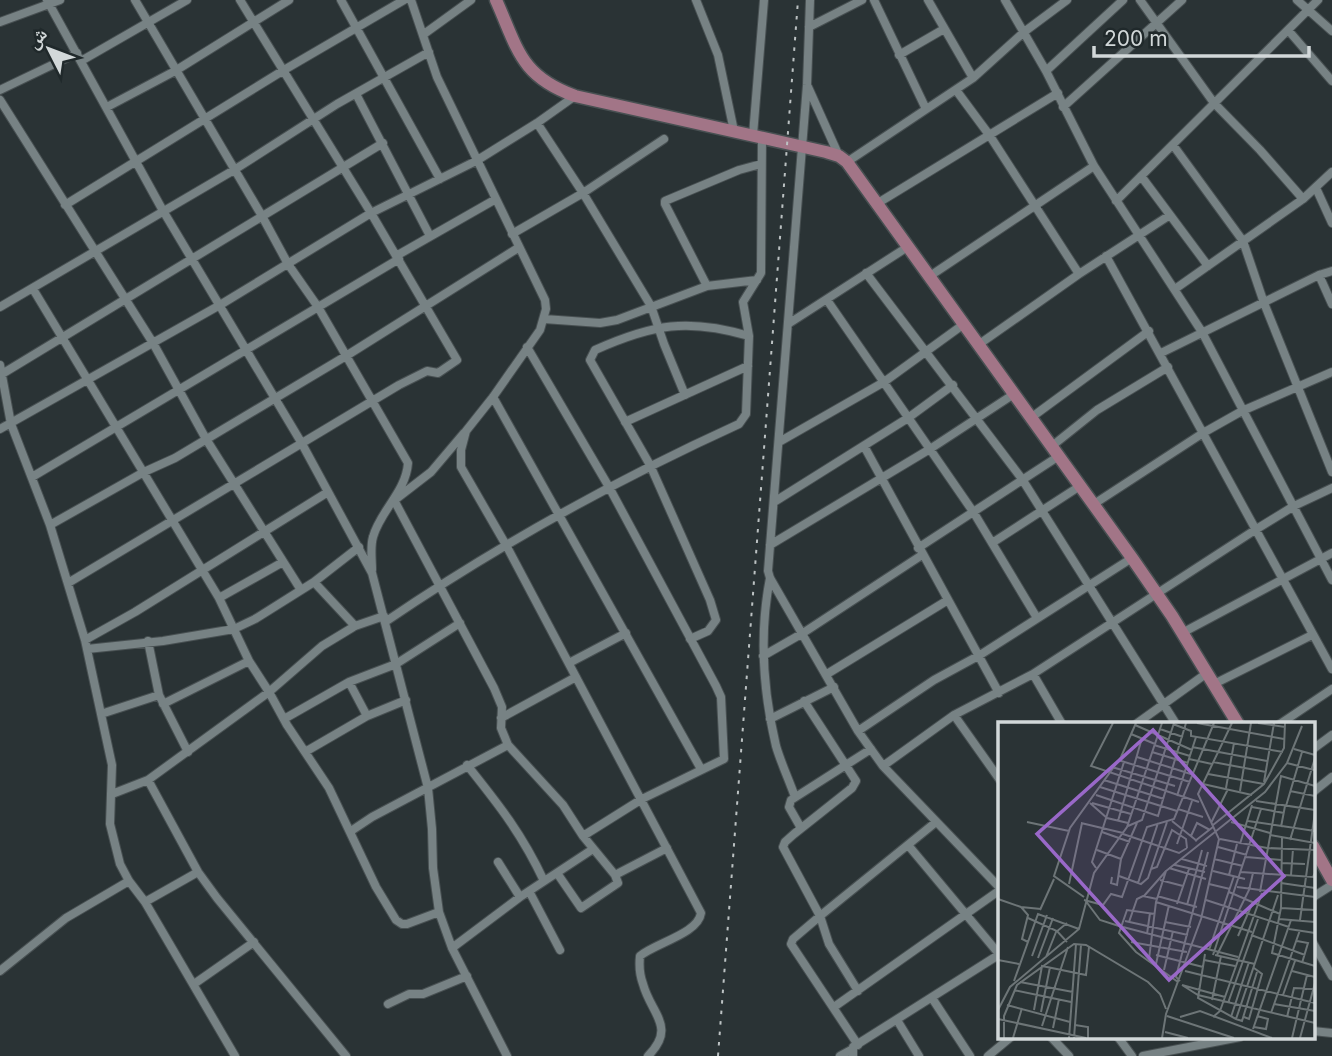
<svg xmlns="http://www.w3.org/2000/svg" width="1332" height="1056" font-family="Inter,'Noto Naskh Arabic',sans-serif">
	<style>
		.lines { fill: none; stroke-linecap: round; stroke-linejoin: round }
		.minor-casing { stroke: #485052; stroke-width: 10 }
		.primary-casing { stroke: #485052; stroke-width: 15 }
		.minor { stroke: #778284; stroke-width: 8 }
		.primary { stroke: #a27587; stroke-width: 12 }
		.rail { stroke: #bcc2c3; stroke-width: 2; stroke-dasharray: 3.5 7; stroke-linecap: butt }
		.inset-road { fill: none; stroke: #6d7577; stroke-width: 2 }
		.view { fill: #9968c8; fill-opacity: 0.15; stroke: #9968c8; stroke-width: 3.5 }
		.inset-edge { fill: none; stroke: #d2d8d9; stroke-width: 3.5 }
	</style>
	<rect width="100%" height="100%" fill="#2a3335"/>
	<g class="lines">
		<g class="minor-casing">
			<path id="minor" d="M47 0 162 209 301 442 372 573 428 788 432 829 433 868 439 912 452 948 507 1056
				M135 0 262 216 288 264 318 307 408 463C406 492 380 511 373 537 370 547 372 560 372 570
				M341 0 440 179
				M411 0 437 77 545 300 546 309 540 330 493 397 466 431 461 450V467L506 545 701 913C698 934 655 943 640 956 639 965 640 976 643 984 651 1014 677 1027 648 1056
				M696 0 718 55 734 131
				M810 0 807 85 768 571 770 578 858 731 883 766 1000 888
				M874 0 926 109
				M928 0 973 78
				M1005 0 1046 71 1094 166 1202 332 1332 580
				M1140 0 1214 103 1260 150 1303 199
				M1297 0 1332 31
				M0 22 60 0
				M809 27 862 0
				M1288 30 1332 81
				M424 34 471 0
				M899 55 944 29
				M81 61 187 0
				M1046 71 1123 0
				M808 87 839 156
				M0 90 77 53
				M956 90 990 136 1079 274
				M356 94 430 236
				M0 100 153 343 206 439 301 590
				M107 107 175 71 289 0
				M1063 107 1182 0
				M537 123 583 193 651 306 664 344 685 395
				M753 135 764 0
				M1173 145 1243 241 1264 303 1332 472
				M847 162 973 78 1024 32 1067 0
				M1141 176 1208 266
				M1316 188 1332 223
				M1116 201 1318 0
				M878 203 1058 93
				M65 205 284 70 404 0
				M512 234 583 193 664 139
				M396 256 496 199
				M1106 256 1332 669
				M866 273 1022 479 1176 724
				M1319 275 1332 304
				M930 276 1094 166
				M707 286 665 204V201L739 170 761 164
				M33 289 219 598 249 661 269 692 287 725 329 788 376 887 396 920 402 924H407L439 912
				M1175 289 1303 199 1332 172
				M827 300 974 513 1037 618
				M0 307 234 170 337 104 429 52
				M544 319 600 323 617 320 707 286 757 280
				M788 324 909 246
				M749 336 743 302 761 273 762 137
				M978 345 1079 274 1170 215
				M527 347 609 487 716 686 721 697 724 759 642 799 583 836
				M1161 353 1319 275 1332 271
				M0 365 11 424 50 525 85 640 112 765 110 824 120 864 129 881 145 902 235 1056
				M2 374 383 143
				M493 397 701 769
				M1032 417 1149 331
				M625 422 748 366
				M0 429 220 305 371 213 476 161 537 123 575 96
				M779 442 884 382 964 324
				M864 446 999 693
				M1052 446 1097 410 1168 367
				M32 477 399 259
				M396 499 431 472 464 433
				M394 500 494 688 502 707 501 728 508 745 563 805 583 836 615 875 618 883 581 908 557 873
				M774 502 908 418 953 385
				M1094 504 1203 433 1242 411 1332 372
				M50 525 144 472 175 458 346 356 518 248
				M992 543 1080 486
				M770 545 930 449 1014 394
				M918 548 1059 456
				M770 578C759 634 763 691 776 746 781 763 789 780 795 797
				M314 582 355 626
				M68 583 399 385 427 371 438 373 457 360 371 213 240 0
				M219 598 283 562
				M385 622C497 546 616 480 739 424L746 414 749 336C688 318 653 324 595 350L590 360 650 465 710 600 716 620 708 631 690 639
				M1182 633 1332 553
				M85 640 135 612 328 492
				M148 641 159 695 188 752
				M87 649 163 641 234 629 255 619 314 582 359 547
				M763 656 803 633 922 555
				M569 663 626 633
				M827 674 948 600
				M1033 674 1062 724
				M349 682 367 716
				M1214 684 1312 635
				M804 701 856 781 852 788 794 834 785 842 783 847 820 916 829 944 858 991
				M163 704 249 661
				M101 714 159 695
				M954 715 1000 780
				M501 718 576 677
				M284 719 349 682 396 664 460 623
				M770 719 834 687
				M1136 724 1207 673
				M1280 724 1332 689
				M858 731 934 680 980 655 1132 558
				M1313 749 1332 735
				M305 752 367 716 406 700
				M467 765C499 805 522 834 544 881
				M883 766 954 715 1033 674 1255 530 1294 506 1332 488
				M148 780 198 872 217 898 346 1056
				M1313 792 1332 777
				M112 794 148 780 269 692 322 646 355 626 384 616
				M801 828 789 807 791 800 871 749
				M351 831 372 817 508 745
				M908 845 999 954
				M498 862 520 897
				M615 875 667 848
				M529 891 560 950
				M1313 897 1332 885
				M145 902 198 872
				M1313 943 1332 976
				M452 948 520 897 593 849
				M0 971 66 918 129 881
				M194 984 254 942
				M932 998 970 1056
				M388 1004 409 994H423L467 976
				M834 1007 1000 890
				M897 1020 919 1056
				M1313 1031 1332 1033
				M1051 1037 1069 1056
				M1118 1037 1132 1056
				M858 1045 791 944 793 939 820 916 936 822
				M840 1056 851 1050
				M853 1056V1047L1000 954
				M988 1056 1011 1037
				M1143 1056 1240 1037"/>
		</g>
		<g class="primary-casing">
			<path id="primary" d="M496 0C518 49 520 76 575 96L826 152 839 156 847 162 1132 558 1172 616 1238 724
				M1313 846 1332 880"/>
		</g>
		<use href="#minor" class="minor"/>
		<use href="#primary" class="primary"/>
		<path class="rail" d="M718 1056 798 0"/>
	</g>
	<g transform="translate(998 722)">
		<rect width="317" height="317" fill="#2a3335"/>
		<path class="inset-road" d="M115 1 93 44 201 80M199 1 286 17M260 1 287 5M175 2 193 9V14L285 30M137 3 194 28M162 7 185 15M133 12 157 22M156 23 192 34M194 25 269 39M296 27 317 33M154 30 190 41M139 35 196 53M191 37 214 42M120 38 192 60M215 40 268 50M289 41 316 48M114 45 177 64M210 52 266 62M106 58 166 77M266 60 276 1M205 62 254 73M102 65 179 89M228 66 236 21M242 69 253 1M292 69 317 74M98 73 160 94 188 1M179 74 198 15M258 79 317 88M92 81 109 96 130 101M94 81 133 92M288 84 304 30M254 85 286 91M180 87 205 95M120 99 144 16M174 99 199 119M250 99 317 109M29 100 71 109M233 100 272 111M83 101 125 111M213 101 230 67M215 103 266 62 286 26 287 1M130 104 144 98 176 1M283 105 287 84M104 110 132 120M125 112 181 131 189 126M272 113 317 121M193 114 199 101 212 108M284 116 283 186 274 231 317 244M222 117 269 126 317 128M292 118 317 36M197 119 215 105M179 122 194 79M242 122 254 83M220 125 249 133M99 128 123 137M248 135 283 138M184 137 209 144M216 137 245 144M283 141 307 142M177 143 207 150M98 146 94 140 126 40M171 146 208 157M153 147 159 145 174 108 188 117 189 126M215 149 247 157M243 150 315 155 317 151M231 153 239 122M293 153 295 127M121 154 143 162 150 156 169 100M114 155 113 161 119 163 123 137 139 101M162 158 185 164M140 161 160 101M283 161 317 166M71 162 84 101M211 162 232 167M239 165 317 175M231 170 282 192M262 170 283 54 317 64M146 174 168 149M159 174 199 185M86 175 56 154 72 106 123 35 138 1M0 177 23 185M86 178 105 183 113 172 124 175 149 105 176 97 216 1M87 178 102 198 124 205M208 178 291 205M158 180 254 210M179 182 191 147M189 183 204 128M283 186 317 188M42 188 56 157M157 192 129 188 121 211 138 230 180 260M30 196 59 209 69 220M281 197 317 200M302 198 317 90M127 199 190 213M131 200 139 177 145 174 159 177M167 200 193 205M125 205 240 235M291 207 317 211M149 212 152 191M253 213 307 233M240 214 255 180M299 219 310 221 304 241M30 220 24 217 30 193 23 185 43 187M133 220 189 230M211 228 236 154M207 232 200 276 238 297 244 299 259 250M158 233 205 245M215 233 263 87M217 233 257 242M219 233 251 168 255 151M34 234 49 193M48 235 58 210 69 201M40 236 55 196M151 237 158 180 168 149 267 70 289 41 304 4M0 238 21 242M206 238 237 244M158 242 171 183M166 248 175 209M187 249 317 281M294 249 317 255M16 259 40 192 81 207M182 259 178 255 210 130M22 260 75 270M184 263 200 273 317 301M184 263 227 275M16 268 73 280M285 273 297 239M214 278 223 234M230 281 260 197M276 282 317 289M9 283 72 300M0 288 12 265 81 207 96 151 129 105 164 1M36 288 44 244 88 253 91 225M43 290 52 245M273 291 302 208M169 294 236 316M182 295 202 289 274 316M215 295 222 289 264 171M233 295 251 240M246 295 251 297 264 252 256 246M289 295 296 266 317 267M0 297 88 316M238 297 280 173M77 303 90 305V316M44 304 70 225M256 305 268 307 270 297 259 294M55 306 61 277M255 307 293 198M167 310 190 316M6 316V294L19 263 76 222 88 223 150 260 162 272 168 287M15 316 24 286M71 316 78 222M76 316 83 223M164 316 168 292 203 197 221 117 200 72 234 1M294 316 309 253M302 316 317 261"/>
		<path class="view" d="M155 8 286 154 171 258 39 112Z"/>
		<rect width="317" height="317" class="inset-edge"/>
	</g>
	<g transform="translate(49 49) rotate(312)" stroke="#20292b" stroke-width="5" paint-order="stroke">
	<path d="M0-5L12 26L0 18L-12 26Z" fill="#d2d8d9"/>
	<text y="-10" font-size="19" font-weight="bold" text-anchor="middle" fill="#d2d8d9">ش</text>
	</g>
	<path d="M1094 46v10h215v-10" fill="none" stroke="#d2d8d9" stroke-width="3.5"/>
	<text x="1104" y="46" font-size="21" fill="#d2d8d9" stroke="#20292b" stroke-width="5" paint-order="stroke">200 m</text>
</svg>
